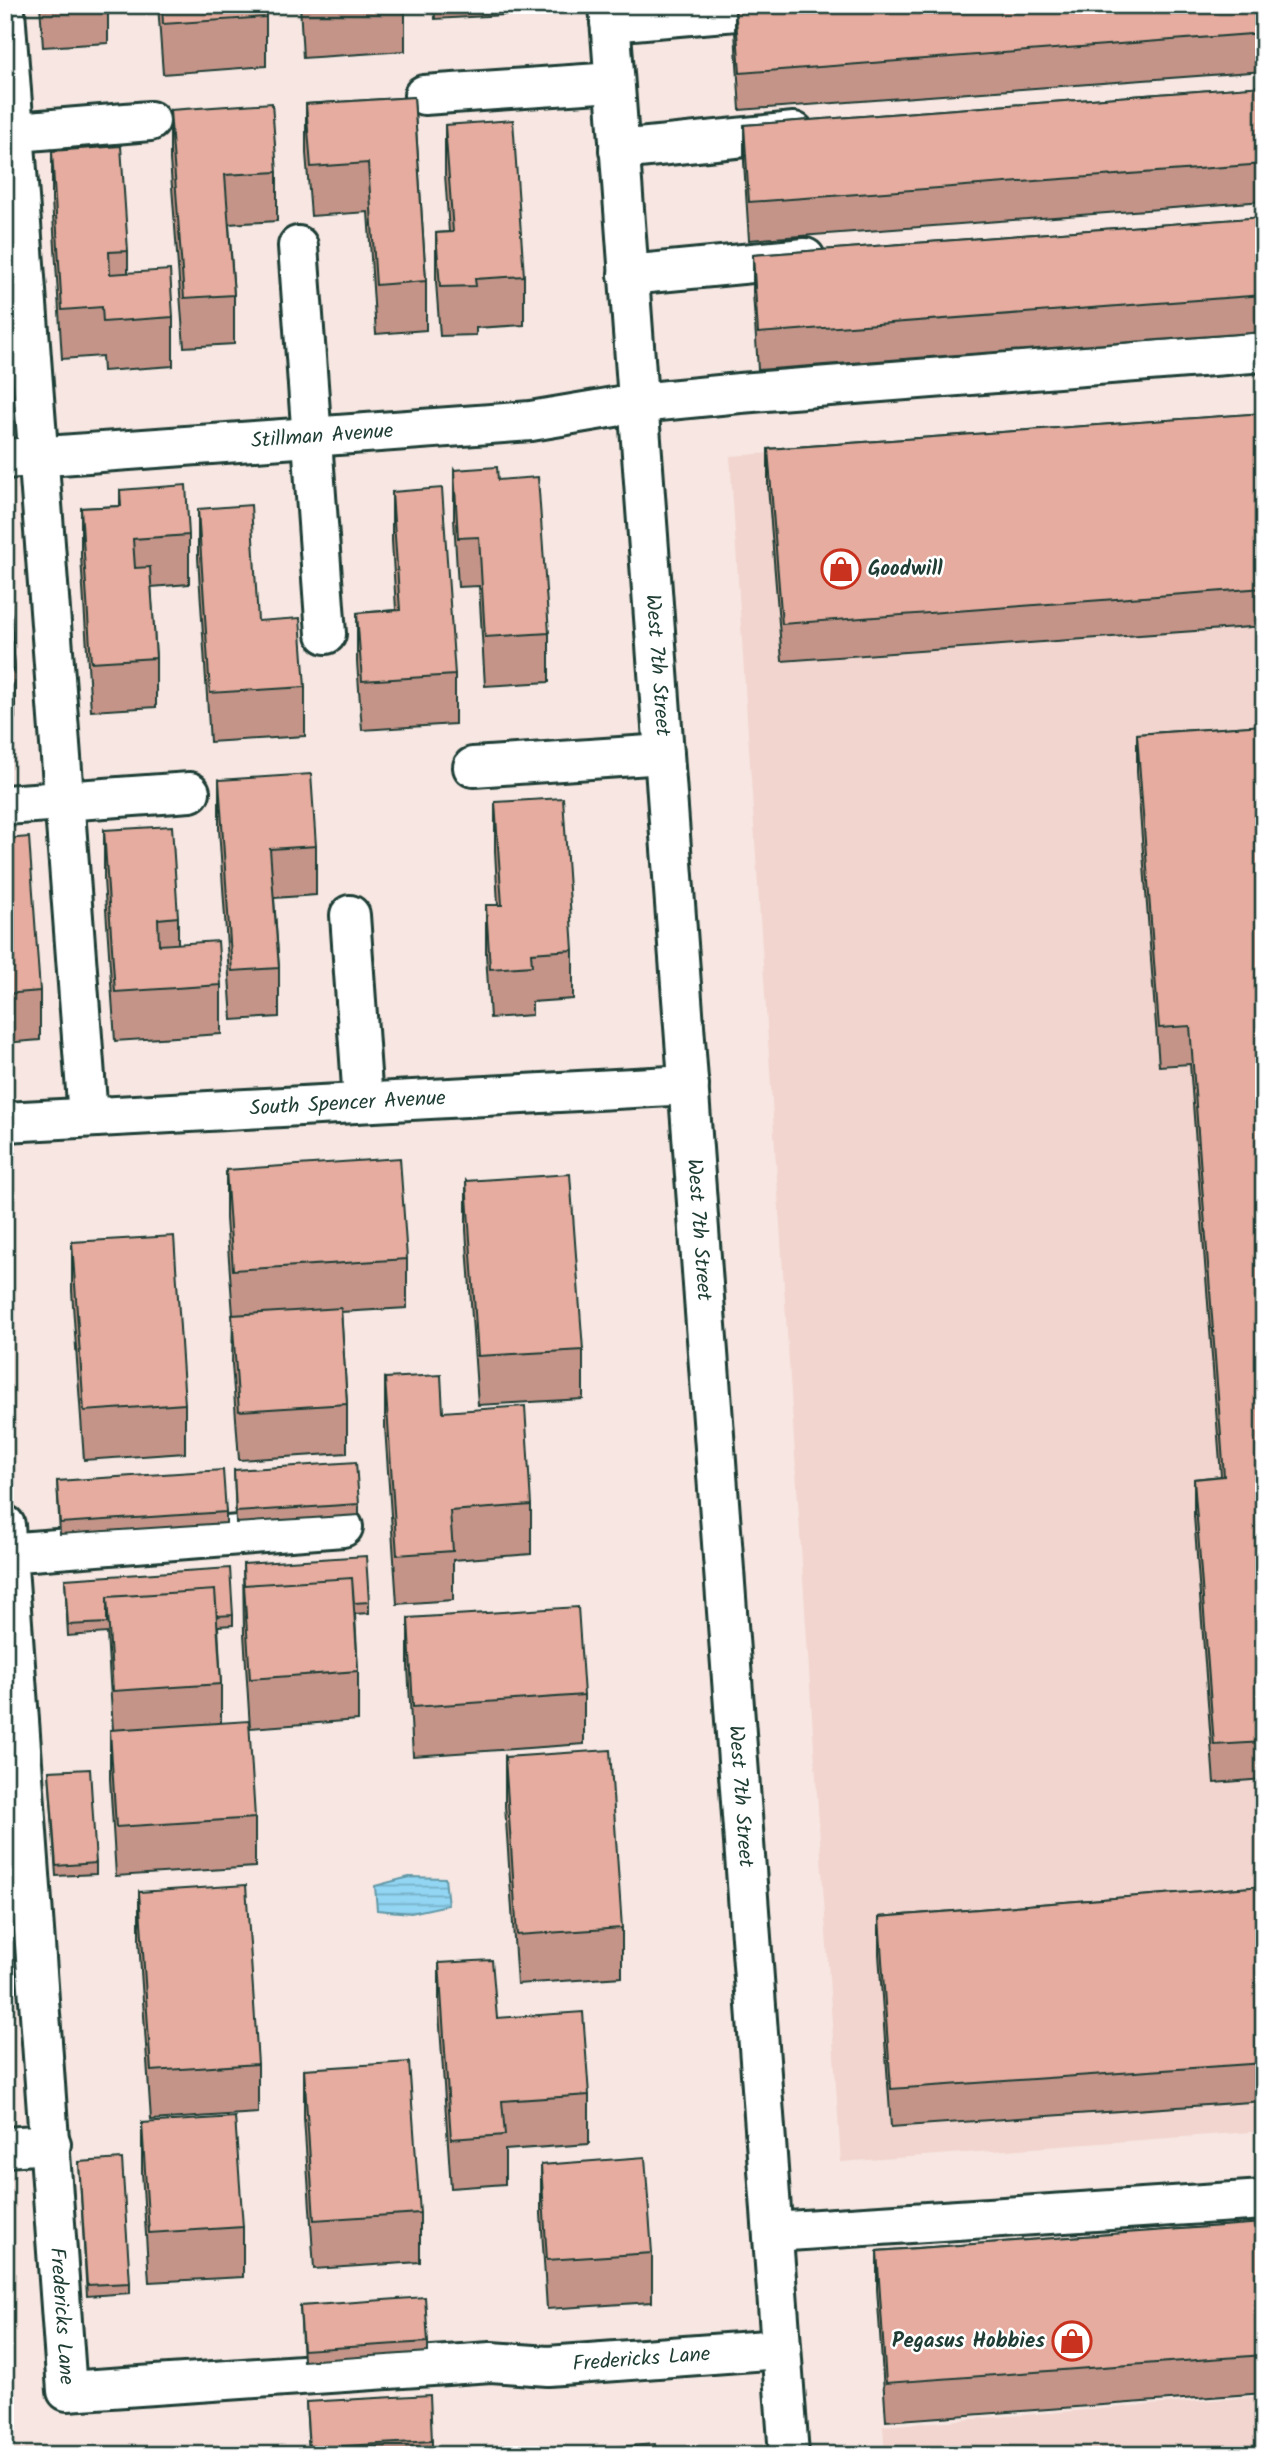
<svg xmlns="http://www.w3.org/2000/svg" width="1269" height="2460" font-family="Kalam,sans-serif">
	<style>
		.built { fill: #f2d5ce }
		.water { fill: url(#water-rules); stroke: #6499a7; stroke-width: 2 }
		.lines { fill: none; stroke-linecap: round; stroke-linejoin: round }
		.minor-casing { stroke: #1f3d34; stroke-width: 44 }
		.major-casing { stroke: #1f3d34; stroke-width: 44 }
		.minor { stroke: #fff; stroke-width: 38 }
		.major { stroke: #fff; stroke-width: 38 }
		.wall { fill: #c59489; stroke: #1f3d34; stroke-width: 2 }
		.building { fill: #e5ac9f; stroke: #1f3d34; stroke-width: 2 }
		.labels { text-anchor: middle; dominant-baseline: central; stroke-width: 5; stroke-linejoin: round; paint-order: stroke }
		.street-label { font-size: 21px; fill: #1f3d34; stroke: #fff }
		.poi-label { font-size: 21px; font-weight: bold; fill: #1f3d34; stroke: #fff; text-anchor: start }
	</style>
	<defs>
		<pattern id="water-rules" width="6" height="5" patternUnits="userSpaceOnUse" patternTransform="scale(1.75)"><rect width="6" height="5" fill="#92d6f4"/><path d="M0 2.5h6" fill="none" stroke="#77afc6"/></pattern>
	</defs>
	<rect width="100%" height="100%" fill="#f7e6e2"/>
	<filter id="ink" filterUnits="userSpaceOnUse"><feTurbulence type="fractalNoise" baseFrequency=".0143" numOctaves="2"/><feDisplacementMap in="SourceGraphic" scale="14" xChannelSelector="R" yChannelSelector="G"/><feConvolveMatrix kernelMatrix="1 2 1 2 8 2 1 2 1" color-interpolation-filters="sRGB"/></filter>
	<g filter="url(#ink)">
		<path class="built" d="M1264 418V2131L841 2162 730 456Z
			M1264 2396V2455H885L883 2426Z"/>
		<path class="water" d="M409 1877 445 1878 448 1905 411 1913 377 1910 375 1886Z"/>
		<g class="lines">
			<g class="minor-casing">
				<g id="minor">
					<path d="M5 11 88 1117"/>
					<path d="M610 22 807 5"/>
					<path d="M424 95 614 82"/>
					<path d="M5 133 150 121"/>
					<path d="M619 150 794 132"/>
					<path d="M298 246 326 634"/>
					<path d="M628 275 805 258"/>
					<path id="s1" d="M5 459 531 421 638 403 740 393 1264 352"/>
					<path d="M473 767 664 754"/>
					<path d="M5 805 190 792"/>
					<path d="M350 915 363 1102"/>
					<path id="s2" d="M5 1122 689 1085"/>
					<path id="s3" d="M5 1525 67 2391 491 2362 548 2366 781 2349"/>
					<path d="M5 1553 343 1527"/>
					<path d="M5 2147 51 2144"/>
					<path d="M773 2232 1264 2200"/>
				</g>
			</g>
			<g class="major-casing">
				<g id="major">
					<path id="s4" d="M609 5 789 2455"/>
				</g>
			</g>
			<use href="#minor" class="minor"/>
			<use href="#major" class="major"/>
		</g>
		<path class="wall" d="M40 5H108V43L43 47Z
			M158 5H266V66L163 74Z
			M300 5H405V51L303 58Z
			M434 5H504V15L435 19Z
			M735 5H1264V71L740 110 735 32Z
			M1264 86V201L749 240 744 162V125Z
			M414 97 426 281V330L376 334 368 212 311 216 306 153V104Z
			M170 110 277 172V221L229 224 234 295V344L184 347 170 160Z
			M445 125 524 276V325L476 328V335L440 336 436 282V233L449 232 445 174Z
			M52 151 128 251V273L173 317V366L103 371 102 356 62 359 52 200Z
			M1264 217V332L758 370 753 292V255Z
			M1264 413V626L782 661 768 486V449Z
			M454 470 549 633V682L485 686 479 586 458 587 454 519Z
			M120 490 189 535V584L151 587 156 658V707L91 711 81 557V508L120 506Z
			M392 492 455 675V724L362 730 357 662V613L396 610 392 541Z
			M198 509 258 621 305 687V736L210 742 198 558Z
			M5 525 15 669V718L5 719Z
			M1264 725V1779L1214 1783 1194 1516V1479L1221 1476 1190 1064 1159 1066 1137 772V734Z
			M219 780 316 846V895L274 898 279 968V1017L232 1020 219 829Z
			M495 802 573 950V999L532 1002V1015L490 1018 486 954V905H498L495 851Z
			M104 830 178 917V944L221 985V1034L115 1041 104 880Z
			M5 839 40 991V1040L5 1043Z
			M226 1170 407 1259V1308L341 1312 347 1404V1453L239 1460 232 1364 233 1315 226 1219Z
			M466 1181 583 1350V1399L478 1405 466 1230Z
			M72 1242 185 1404V1453L84 1460 72 1291Z
			M385 1378 443 1412 531 1505V1554L453 1560V1600L397 1604 385 1427Z
			M234 1470 359 1504V1515L236 1523Z
			M57 1481 226 1512V1523L60 1534Z
			M243 1564 369 1602V1613L355 1614 358 1671V1720L250 1728 244 1634Z
			M65 1579 233 1615V1625L218 1626 221 1684V1723L255 1818V1867L116 1876 110 1779V1730H113L107 1633 68 1636Z
			M408 1618 584 1695V1744L413 1756 408 1667Z
			M505 1757 622 1928V1977L517 1984 505 1806Z
			M49 1771 96 1863V1874L56 1876Z
			M1264 1886V2101L891 2127 879 1954V1917Z
			M139 1892 258 2064V2113L151 2120 139 1941Z
			M439 1963 497 2018 589 2095V2144L505 2150V2184L451 2188 439 2012Z
			M304 2069 420 2213V2262L314 2269 304 2118Z
			M142 2123 243 2227V2277L149 2282 142 2172Z
			M79 2162 130 2283V2293L87 2296Z
			M541 2165 652 2253V2302L547 2309 541 2214Z
			M1264 2223V2393L886 2421 877 2289V2251Z
			M300 2306 428 2342V2352L303 2361Z
			M306 2402 432 2441V2451L374 2455H309Z"/>
		<path class="building" d="M162 5H266V17L163 24Z
			M303 5H352L303 9Z
			M735 5H1264V33L740 73Z
			M1264 86V164L749 202 744 125Z
			M414 97 426 281 376 285 368 163 311 167 306 104Z
			M272 103 277 172 225 175 234 295 184 298 170 110Z
			M513 120 524 276 475 279 476 286 440 287 436 233 453 232 445 125Z
			M121 146 128 251 109 252 110 274 170 270 173 317 103 322 102 307 62 310 52 151Z
			M1264 217V295L758 333 753 255Z
			M1264 413V588L782 624 768 449Z
			M497 467 498 480 538 477 549 633 485 637 479 537 458 538 454 470Z
			M186 485 189 535 133 539 135 568 150 567 156 658 91 662 81 508 121 506 120 490Z
			M442 488 455 675 362 681 357 613 400 610 392 492Z
			M251 505 258 621 300 618 305 687 210 693 198 509Z
			M5 525 15 669 5 670Z
			M1264 725V1742L1214 1745 1194 1479 1224 1476 1190 1026 1159 1028 1137 734Z
			M311 774 316 846 270 849 279 968 232 971 219 780Z
			M563 798 573 950 531 953 532 966 490 969 486 905H502L495 802Z
			M172 826 178 917 158 919 159 945 218 941 221 985 115 992 104 830Z
			M29 837 40 991 5 994V839Z
			M400 1158 407 1259 233 1270 226 1170Z
			M570 1174 583 1350 478 1356 466 1181Z
			M174 1236 185 1404 84 1411 72 1242Z
			M341 1308 347 1404 239 1411 232 1315Z
			M441 1375 443 1412 525 1406 531 1505 450 1511 453 1551 397 1555 385 1378Z
			M356 1462 359 1504 236 1512 234 1470Z
			M223 1470 226 1512 60 1523 57 1481Z
			M366 1556 369 1602 354 1603 352 1578 244 1585 243 1564Z
			M230 1568 233 1615 217 1616 215 1590 107 1597V1623L68 1625 65 1579Z
			M352 1578 358 1671 250 1679 244 1585Z
			M215 1590 221 1684 113 1691 107 1597Z
			M578 1607 584 1695 413 1707 408 1618Z
			M249 1721 255 1818 116 1827 110 1730Z
			M610 1750 622 1928 517 1935 505 1757Z
			M90 1769 96 1863 56 1866 49 1771Z
			M246 1885 258 2064 151 2071 139 1892Z
			M1264 1886V2063L891 2089 879 1917Z
			M492 1960 497 2018 583 2012 589 2095 502 2101 505 2135 451 2139 439 1963Z
			M409 2062 420 2213 314 2220 304 2069Z
			M235 2117 243 2227 149 2233 142 2123Z
			M645 2157 652 2253 547 2260 541 2165Z
			M122 2159 130 2283 87 2285 79 2162Z
			M1264 2223V2355L886 2383 877 2251Z
			M425 2297 428 2342 303 2350 300 2306Z
			M430 2395 432 2441 309 2448 306 2402Z
			M655 2444 656 2455H509Z"/>
	</g>
	<defs>
		<g id="shop-ring" transform="scale(2.0125)"><circle r="9.5" fill="#fff" stroke="#c8321e" stroke-width="1.5"/><path d="M-5-2.5h2.3a2.7 3.5 0 0 1 5.4 0H5L5.5 6h-11ZM-1.5-2.5h3a1.5 2.3 0 0 0-3 0Z" fill="#c8321e"/></g>
	</defs>
	<g fill-rule="evenodd">
		<use href="#shop-ring" x="841" y="569"/>
		<use href="#shop-ring" x="1072" y="2341"/>
	</g>
	<g class="labels">
		<g class="street-label">
			<text stroke="none"><textPath href="#s1" startOffset="318">Stillman Avenue</textPath></text>
			<text stroke="none"><textPath href="#s4" startOffset="662">West 7th Street</textPath></text>
			<text stroke="none"><textPath href="#s2" startOffset="343">South Spencer Avenue</textPath></text>
			<text stroke="none"><textPath href="#s4" startOffset="1228">West 7th Street</textPath></text>
			<text stroke="none"><textPath href="#s4" startOffset="1796">West 7th Street</textPath></text>
			<text stroke="none"><textPath href="#s3" startOffset="793">Fredericks Lane</textPath></text>
			<text stroke="none"><textPath href="#s3" startOffset="1444">Fredericks Lane</textPath></text>
		</g>
		<g class="poi-label">
			<text x="868" y="569">Goodwill</text>
			<text x="1045" y="2341" text-anchor="end">Pegasus Hobbies</text>
		</g>
	</g>
	<rect width="1269" height="2460" fill="none" stroke="#fff" stroke-width="28"/>
	<rect x="14" y="14" width="1241" height="2432" fill="none" stroke="#1f3d34" stroke-width="2.5" filter="url(#ink)"/>
</svg>
